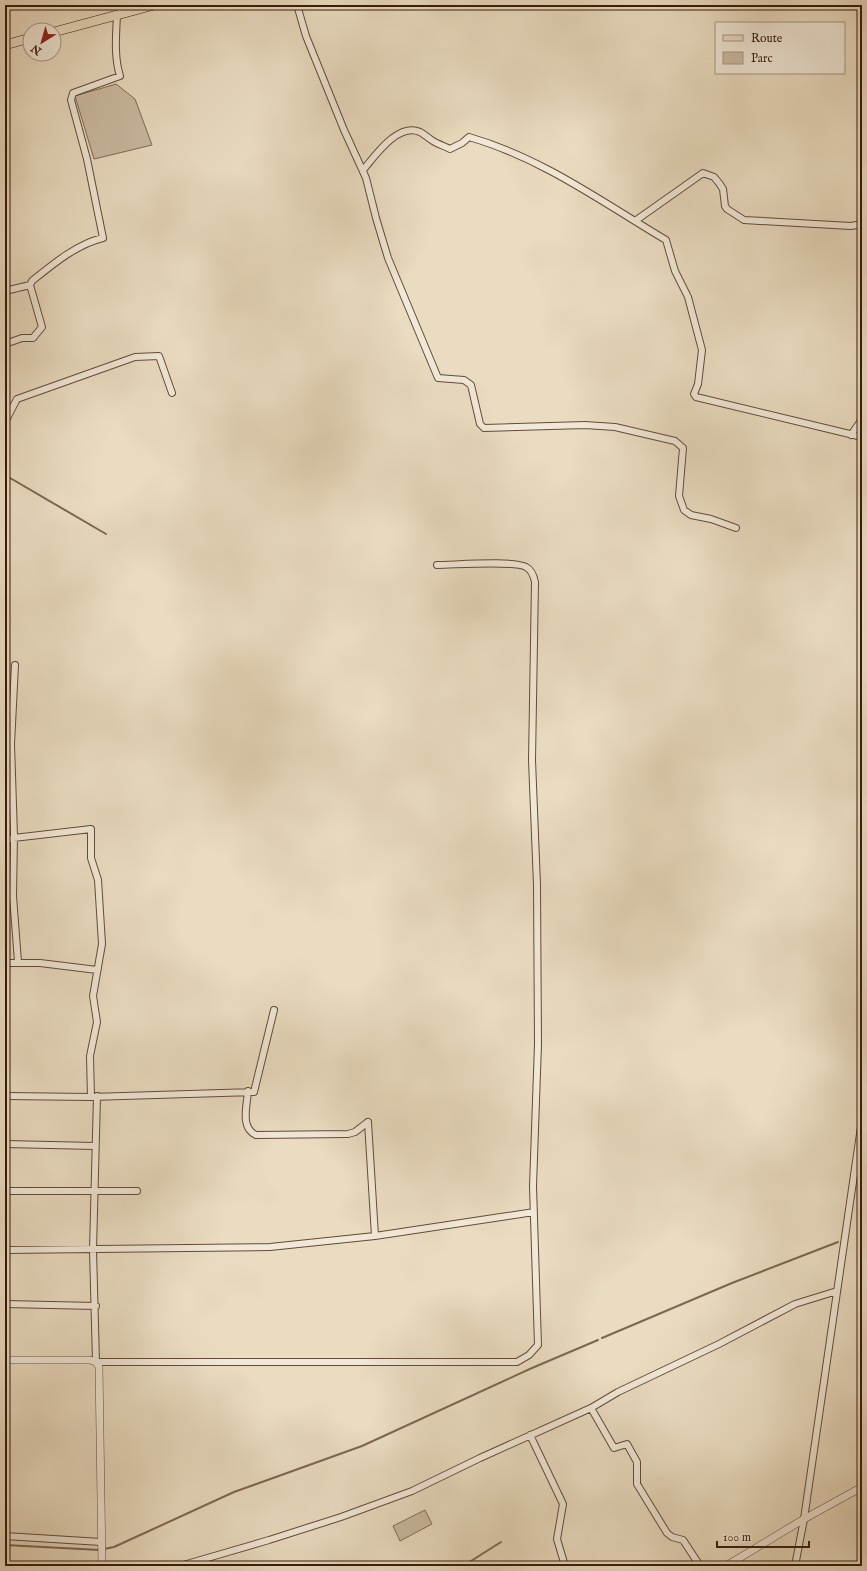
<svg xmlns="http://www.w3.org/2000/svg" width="867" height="1571" font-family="'IM FELL English',serif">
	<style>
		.green { fill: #cbbba2; stroke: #806b56 }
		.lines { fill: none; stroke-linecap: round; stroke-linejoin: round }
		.stream { stroke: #7d6753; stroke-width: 2 }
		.minor-casing { stroke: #634b38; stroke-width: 8 }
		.tertiary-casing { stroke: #634b38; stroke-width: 8 }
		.primary-casing { stroke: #361b0a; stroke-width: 10 }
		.minor { stroke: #f1e8d7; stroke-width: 6 }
		.tertiary { stroke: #f1e8d7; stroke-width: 7 }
		.primary { stroke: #eadcc1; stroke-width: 9 }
	</style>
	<rect width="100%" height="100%" fill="#eadcc1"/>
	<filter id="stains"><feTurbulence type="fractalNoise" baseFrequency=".005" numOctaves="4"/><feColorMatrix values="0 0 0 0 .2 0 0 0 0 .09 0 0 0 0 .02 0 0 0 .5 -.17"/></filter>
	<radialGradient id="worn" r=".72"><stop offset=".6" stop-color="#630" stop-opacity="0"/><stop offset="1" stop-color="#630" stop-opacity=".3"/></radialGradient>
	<path class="green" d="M116 84 135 99 152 145 94 159 75 96Z
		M425 1510 432 1524 400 1541 393 1526Z"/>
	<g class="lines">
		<path class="stream" d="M5 475 106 534
			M602 1338 732 1283 838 1242
			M5 1545 100 1550
			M104 1549 114 1547 234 1492 362 1446 532 1368 598 1340
			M463 1566 501 1542"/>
		<g class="minor-casing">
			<path id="minor" d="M297 5 306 36 344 130 366 178 376 218 388 258 438 378 464 380 471 385 480 424 484 428 585 425 615 427 675 441 683 448 679 496 684 510 691 515 711 519 736 528
				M363 170C375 156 398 122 420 132 424 134 428 138 433 141 438 144 444 146 450 149L462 143 469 137C542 158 602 202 666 240L675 271 688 297 702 350 698 384 694 394 696 397 862 437
				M635 221 703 173 714 177 719 183 723 189 725 206 727 209 744 220 851 226 862 224
				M5 291 30 285
				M5 344 22 338H33L42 327 30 285 32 281C53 264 77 244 103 238L87 159 71 100 73 93 120 76C114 57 116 36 117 15
				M5 422 17 399 135 357 159 356 172 393
				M851 435 860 422 862 415
				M15 665 11 744 14 836 13 896 18 962
				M5 839 91 829V858L98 880 102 944 93 996 97 1022 90 1056 91 1097
				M5 963H40L97 970
				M248 1091C247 1106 240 1128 256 1135L348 1134 355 1132 368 1122
				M5 1096 91 1097 254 1092 274 1010
				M97 1096 93 1250 96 1362H517L529 1355 538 1345 533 1186 538 1044 537 885 532 760 535 582C534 577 532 570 526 567 514 560 454 565 437 565
				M368 1122 375 1236
				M5 1144 95 1146
				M5 1191H137
				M5 1250 270 1247 375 1236 534 1212
				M5 1304 96 1306
				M591 1408 614 1448 627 1444 637 1462V1484L667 1533 672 1537 683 1540 700 1566
				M530 1435 563 1504 557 1539 565 1566
				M5 1536 101 1542
				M180 1566 269 1540 341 1517 412 1491 480 1458 591 1408 618 1392 719 1344 795 1304 837 1291
				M795 1566 804 1519 862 1120"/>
		</g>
		<g class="tertiary-casing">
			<path id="tertiary" d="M5 1360H90L96 1362 99 1367 102 1566
				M726 1566 804 1519 862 1487"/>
		</g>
		<g class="primary-casing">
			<path id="primary" d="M54 32 154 5
				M5 45 30 38"/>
		</g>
		<use href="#minor" class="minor"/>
		<use href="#tertiary" class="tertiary"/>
		<use href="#primary" class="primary"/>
	</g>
	<rect width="867" height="1571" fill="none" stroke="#eadcc1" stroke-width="20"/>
	<rect x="6" y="6" width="855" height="1559" fill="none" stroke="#361b0a" stroke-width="2"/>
	<rect x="10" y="10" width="847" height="1551" fill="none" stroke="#361b0a"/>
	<rect x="715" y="22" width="130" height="52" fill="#f1e8d7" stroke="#a69685"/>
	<rect x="723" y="35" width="20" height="6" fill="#eadcc1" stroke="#a69685"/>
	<text x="751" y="42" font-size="12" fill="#361b0a">Route</text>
	<rect x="723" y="52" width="20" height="12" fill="#cbbba2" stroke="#a69685"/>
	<text x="751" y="62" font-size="12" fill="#361b0a">Parc</text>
	<g transform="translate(42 42) rotate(217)"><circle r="19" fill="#f1e8d7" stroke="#a69685"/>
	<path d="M0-3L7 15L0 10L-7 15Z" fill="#8f2418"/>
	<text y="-6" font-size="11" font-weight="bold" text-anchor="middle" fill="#361b0a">N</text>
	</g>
	<path d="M717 1541v6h92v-6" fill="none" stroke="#361b0a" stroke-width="2"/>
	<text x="723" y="1541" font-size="12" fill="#361b0a" stroke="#f1e8d7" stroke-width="3" paint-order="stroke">100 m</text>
	<rect width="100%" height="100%" filter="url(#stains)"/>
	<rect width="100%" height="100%" fill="url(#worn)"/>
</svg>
